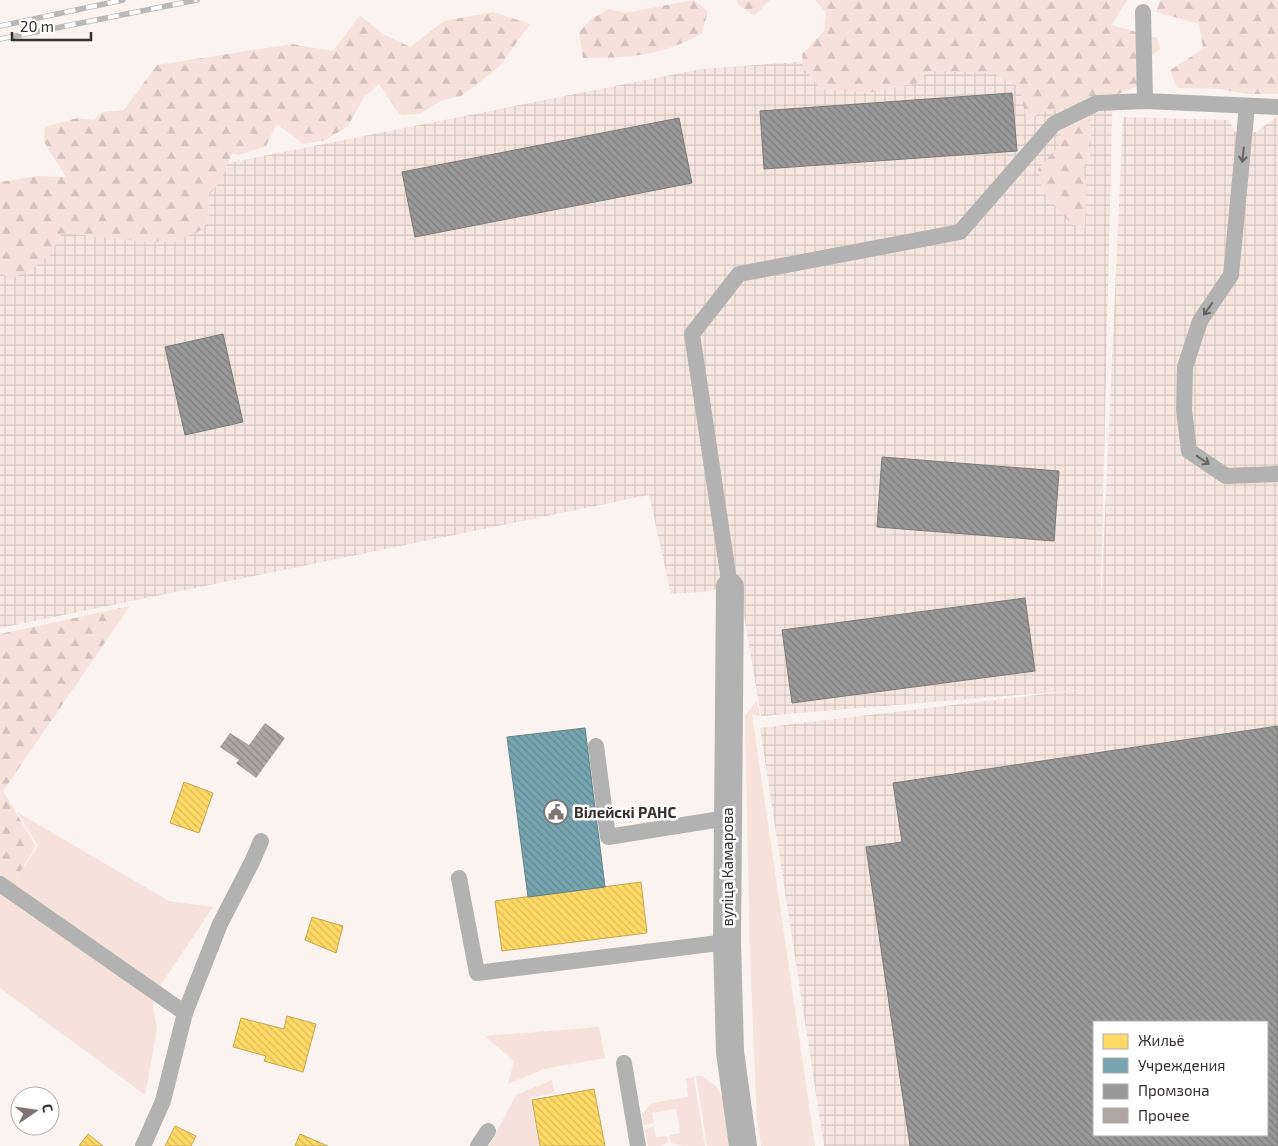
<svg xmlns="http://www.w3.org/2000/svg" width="1278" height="1146" font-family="'Exo 2',sans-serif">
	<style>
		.industrial { fill: url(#industrial-grid); fill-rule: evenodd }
		.green { fill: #f7e2db }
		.forest { fill: url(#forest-firs) }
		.homes { fill: url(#homes-back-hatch); stroke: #c3a655 }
		.public { fill: url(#public-back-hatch); stroke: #638288 }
		.industry { fill: url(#industry-back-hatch); stroke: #7b7a79; fill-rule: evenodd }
		.building { fill: url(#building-back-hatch) }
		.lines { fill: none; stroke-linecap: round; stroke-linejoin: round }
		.service { stroke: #b1b2b1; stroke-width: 16 }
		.minor { stroke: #b1b2b1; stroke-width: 28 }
		.rail-casing { stroke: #bbb8b8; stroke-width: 5.5 }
		.rail { stroke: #fff; stroke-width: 4; stroke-dasharray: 11; stroke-linecap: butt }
		.oneway { stroke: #676462 }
		.labels { text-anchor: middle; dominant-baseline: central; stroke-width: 5; stroke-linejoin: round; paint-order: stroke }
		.poi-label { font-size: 15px; font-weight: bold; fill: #36302e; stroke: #fff; text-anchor: start }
		.street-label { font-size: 15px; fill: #36302e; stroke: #fff }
	</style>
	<defs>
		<pattern id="industrial-grid" width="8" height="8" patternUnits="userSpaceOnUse" patternTransform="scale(1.25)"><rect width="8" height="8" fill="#f7e6e0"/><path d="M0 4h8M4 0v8" fill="none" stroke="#d4c6c0"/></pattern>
		<pattern id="forest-firs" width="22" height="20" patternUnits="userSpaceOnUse" patternTransform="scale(1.25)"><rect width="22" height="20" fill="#f7e2db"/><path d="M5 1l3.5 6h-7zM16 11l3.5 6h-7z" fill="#d4c2bc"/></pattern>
		<pattern id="homes-back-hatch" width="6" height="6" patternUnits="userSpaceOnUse" patternTransform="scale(1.25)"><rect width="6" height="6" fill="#ffd966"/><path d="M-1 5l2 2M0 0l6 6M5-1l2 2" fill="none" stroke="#dbbb59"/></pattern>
		<pattern id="public-back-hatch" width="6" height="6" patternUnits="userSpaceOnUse" patternTransform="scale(1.25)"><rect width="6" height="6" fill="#76a5af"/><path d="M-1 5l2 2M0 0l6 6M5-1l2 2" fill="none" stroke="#62878f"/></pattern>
		<pattern id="industry-back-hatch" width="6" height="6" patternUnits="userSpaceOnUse" patternTransform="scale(1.25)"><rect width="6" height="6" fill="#999"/><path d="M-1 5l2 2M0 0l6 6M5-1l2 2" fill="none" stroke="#7e7d7d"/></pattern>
		<pattern id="building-back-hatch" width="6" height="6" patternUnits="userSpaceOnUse" patternTransform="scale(1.25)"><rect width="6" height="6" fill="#b0a5a1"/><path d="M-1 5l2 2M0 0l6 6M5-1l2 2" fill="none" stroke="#908784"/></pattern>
	</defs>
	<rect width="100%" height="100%" fill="#faf3f0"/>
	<path class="industrial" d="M1114 39 1100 625 1123 117 1229 120 1235 132H1256L1278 116V1146H824L760 728 1079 690 761 716 739 585 703 592 671 594 649 495 0 628V191L102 188 701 69ZM1094 1022H1267V1135H1094Z"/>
	<path class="green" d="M757 701 760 716 752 714 815 1146H761L757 1120 750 958 745 716Z
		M17 812 169 901 213 907 158 989 153 1006 157 1029 145 1095 0 988V866L16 879 38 846Z
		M599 1027 605 1058 544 1069 508 1084 514 1061 485 1036Z
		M696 1076H702L716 1086 723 1098 730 1146H707Z
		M694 1077 705 1146H683L671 1143 669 1135 680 1133 676 1109 652 1113 654 1123 644 1125 645 1129 654 1127 656 1137 667 1136 668 1143 660 1146H648L642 1114 652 1103 688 1097 686 1079Z
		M552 1080 554 1093 530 1098 539 1146H489L516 1095Z"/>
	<path class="forest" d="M693 0 708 11 702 33C664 56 627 58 583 58L579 32 591 19 609 9 625 13Z
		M737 0H770L754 16 739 5Z
		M815 0H1127L1112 25 1157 38 1160 49 1144 62 1141 85 1087 107 1091 128 1090 155 1083 169 1087 186 1085 227 1072 225 1043 192 1038 169 1059 146 1066 108 1043 112 1027 120 1019 87 993 73 928 71 918 83 866 93 821 89 803 68 802 54 824 31 826 12Z
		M1160 0H1278V94H1247L1220 89 1177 88 1170 70 1203 49 1199 24 1156 12Z
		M493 12 530 24 499 67 461 96 443 100 419 114 400 115 379 84 364 97 348 126 326 140 303 144 277 124 266 146 239 155 232 154 221 180 209 195 210 213 204 229 177 241 147 242 62 233 50 255 31 270 9 279 0 272V182L37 176 66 177 44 142 45 127 77 118 94 120 102 112 124 110 157 65 292 44 333 51 360 15 383 34 410 47 444 21Z
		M130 606 3 791 36 846 16 879 0 866V634Z"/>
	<path class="homes" d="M184 782 213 793 199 833 170 823Z
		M641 882 647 933 502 951 495 901Z
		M312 917 343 926 336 953 305 940Z
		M287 1016 316 1024 303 1072 264 1061 266 1056 233 1047 241 1018 284 1029Z
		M594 1089 605 1146H540L532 1100Z
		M175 1126 196 1136 191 1146H165Z
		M88 1134 103 1146H79Z
		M300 1134 328 1146H295Z"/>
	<path class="public" d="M585 728 605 887 528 897 507 737Z"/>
	<path class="industry" d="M1012 93 1017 151 764 169 760 111Z
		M679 118 692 183 415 237 402 172Z
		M223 334 243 422 185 435 165 347Z
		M882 457 1059 471 1054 541 877 527Z
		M1025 598 1035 671 792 703 782 630Z
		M1278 726V1146H910L866 847 902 842 893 783ZM1094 1022H1267V1135H1094Z"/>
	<path class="building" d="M265 723 285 738 256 778 236 763 239 760 220 747 230 733 249 745Z"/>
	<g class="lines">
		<path class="service" d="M1143 12 1145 101 1278 107
			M1247 106 1231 275 1200 321 1185 367 1184 410 1189 451 1226 476 1278 474
			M730 587 692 334 739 274 960 232 1054 124 1097 103 1145 101
			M596 746 608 837 727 818
			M459 878 477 973 727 942
			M0 884 185 1013
			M624 1063 638 1146
			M143 1146 163 1101 185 1013 220 924 252 862 261 841
			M478 1146 488 1131"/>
		<path class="minor" d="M730 587 727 942 730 1052 743 1146"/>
		<g class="rail-casing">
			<path id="rail" d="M0 26 123 0
				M0 39 197 0"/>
		</g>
		<use href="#rail" class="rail"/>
	</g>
	<defs><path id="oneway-shaft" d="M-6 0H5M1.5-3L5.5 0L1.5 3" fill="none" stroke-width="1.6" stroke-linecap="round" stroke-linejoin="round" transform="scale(1.25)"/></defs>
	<g class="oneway">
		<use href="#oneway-shaft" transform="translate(1243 155) rotate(96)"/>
		<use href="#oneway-shaft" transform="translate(1208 309) rotate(125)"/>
		<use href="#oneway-shaft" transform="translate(1203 460) rotate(34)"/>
	</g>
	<defs>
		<g id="civic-ring" transform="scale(1.25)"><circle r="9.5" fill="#fff" stroke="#7b7472" stroke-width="1.5"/><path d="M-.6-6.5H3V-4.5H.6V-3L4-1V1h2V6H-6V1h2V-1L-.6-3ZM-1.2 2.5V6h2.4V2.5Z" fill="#7b7472"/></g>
	</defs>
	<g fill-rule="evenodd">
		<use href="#civic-ring" x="556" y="812"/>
	</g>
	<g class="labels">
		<g class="poi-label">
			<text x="574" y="812">Вілейскі РАНС</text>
		</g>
		<g class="street-label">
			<text transform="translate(727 867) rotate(-90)">вуліца Камарова</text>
		</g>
	</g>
	<rect x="1093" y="1021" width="175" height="115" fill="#ffffff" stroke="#afacab"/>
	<rect x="1103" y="1034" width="25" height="15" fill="#ffd966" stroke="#afacab"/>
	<text x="1138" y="1046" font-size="15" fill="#36302e">Жильё</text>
	<rect x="1103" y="1058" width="25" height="15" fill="#76a5af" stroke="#afacab"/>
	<text x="1138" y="1071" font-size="15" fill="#36302e">Учреждения</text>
	<rect x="1103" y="1084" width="25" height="15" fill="#999999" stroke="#afacab"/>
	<text x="1138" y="1096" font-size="15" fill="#36302e">Промзона</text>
	<rect x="1103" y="1108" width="25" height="15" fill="#b0a5a1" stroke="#afacab"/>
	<text x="1138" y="1121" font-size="15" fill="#36302e">Прочее</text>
	<g transform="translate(35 1111) rotate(77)"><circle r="24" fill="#ffffff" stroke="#afacab"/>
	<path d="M0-4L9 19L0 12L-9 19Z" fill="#7b7472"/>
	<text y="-8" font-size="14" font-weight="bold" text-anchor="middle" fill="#36302e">С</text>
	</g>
	<path d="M12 32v8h79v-8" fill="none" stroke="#36302e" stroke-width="2.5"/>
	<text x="20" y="32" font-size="15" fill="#36302e" stroke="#ffffff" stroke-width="4" paint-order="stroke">20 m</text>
</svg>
